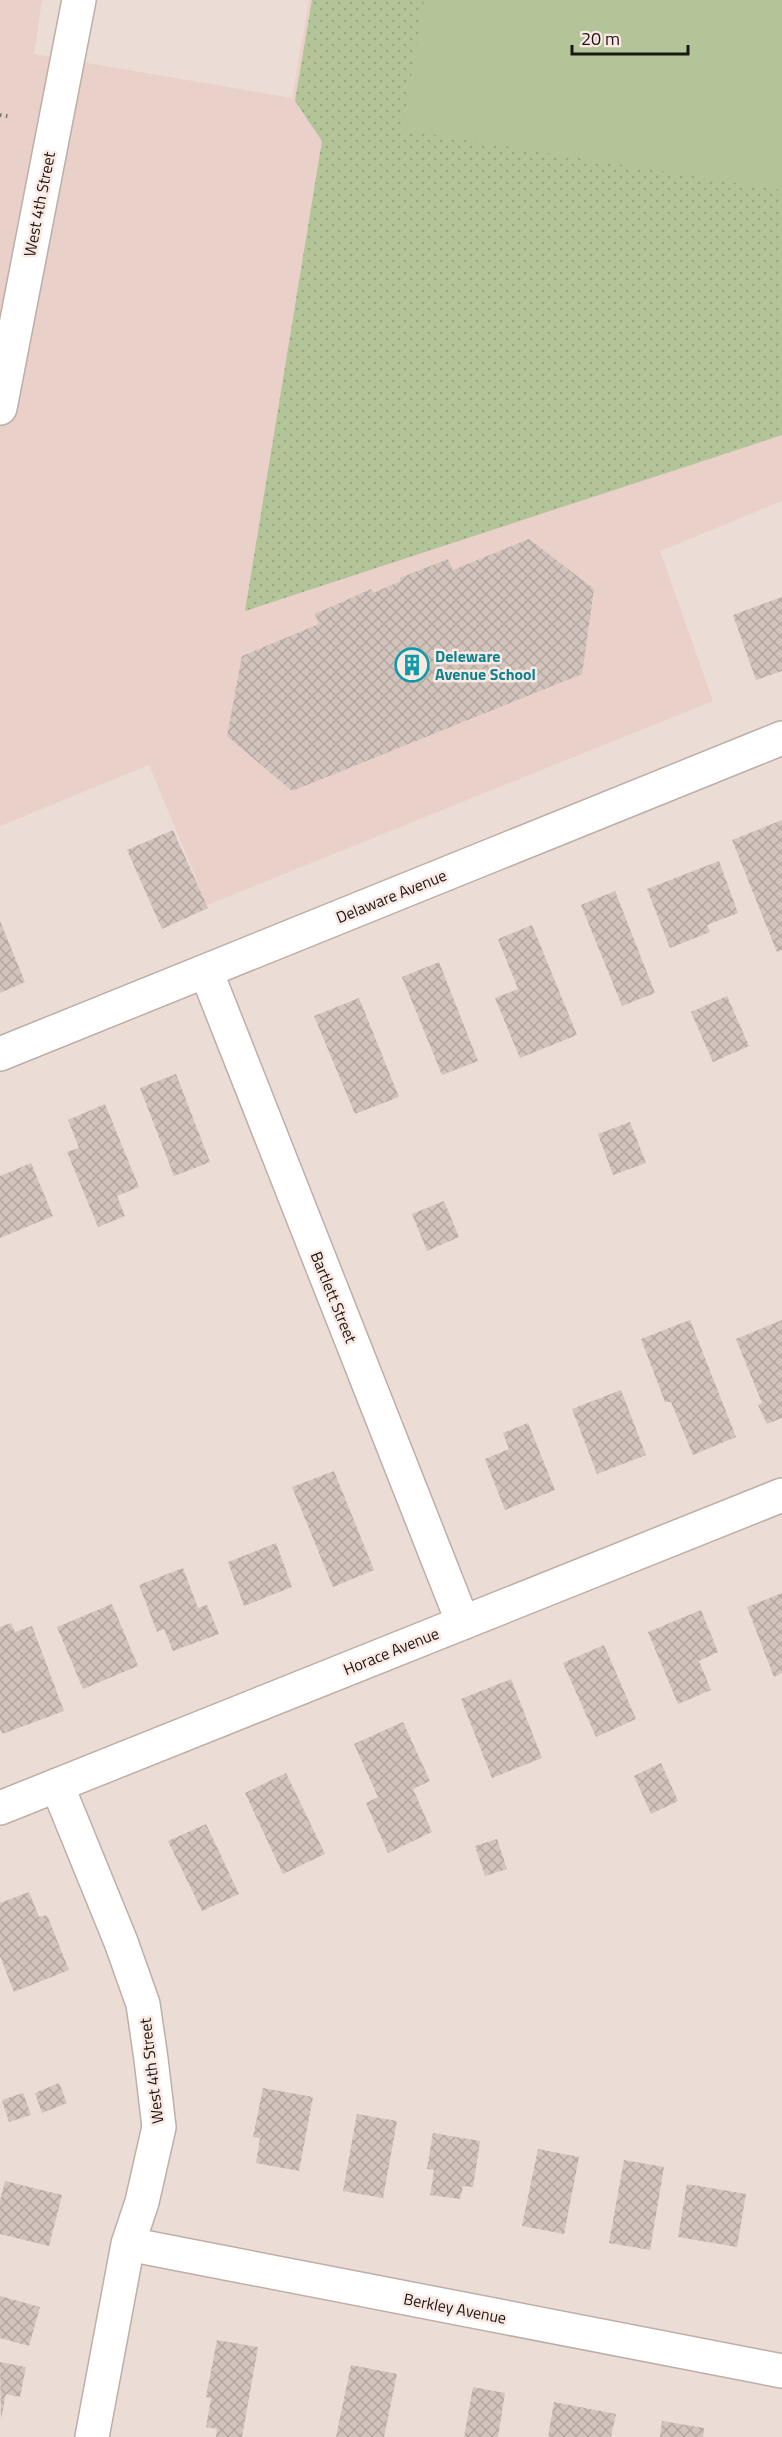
<svg xmlns="http://www.w3.org/2000/svg" width="782" height="2437" font-family="'Titillium Web',sans-serif">
	<style>
		.education { fill: #e9d0c9 }
		.park { fill: url(#park-dots) }
		.garden { fill: #b4c499 }
		.building { fill: url(#building-cross-hatch) }
		.lines { fill: none; stroke-linecap: round; stroke-linejoin: round }
		.minor-casing { stroke: #bdaea8; stroke-width: 36 }
		.path { stroke: #7f7571; stroke-width: 4; stroke-dasharray: 1.5 4.5; stroke-linecap: butt }
		.minor { stroke: #fff; stroke-width: 33 }
		.labels { text-anchor: middle; dominant-baseline: central; stroke-width: 5; stroke-linejoin: round; paint-order: stroke }
		.street-label { font-size: 16px; fill: #1c1715; stroke: #fae9e3 }
		.culture-label { font-size: 16px; font-weight: bold; fill: #0d838f; stroke: #fae9e3; text-anchor: start }
	</style>
	<defs>
		<pattern id="park-dots" width="8" height="8" patternUnits="userSpaceOnUse" patternTransform="scale(1.5)"><rect width="8" height="8" fill="#b4c499"/><path d="M2 2h.1M6 6h.1" fill="none" stroke="#9aa883" stroke-width="1.8" stroke-linecap="round"/></pattern>
		<pattern id="building-cross-hatch" width="8" height="8" patternUnits="userSpaceOnUse" patternTransform="scale(1.5)"><rect width="8" height="8" fill="#d2c3bd"/><path d="M0 0l8 8M0 8l8-8" fill="none" stroke="#b4a7a2"/></pattern>
	</defs>
	<rect width="100%" height="100%" fill="#ecdcd6"/>
	<path class="education" d="M0 0H42L34 54 292 98 309 0H782V501L660 551 713 701 207 905 149 765 0 826Z"/>
	<path class="park" d="M312 0H782V435L245 611 322 141 295 101Z"/>
	<path class="garden" d="M424 0H782V190L402 130Z"/>
	<path class="building" d="M529 539 594 589 582 674 292 791 227 736 242 656 319 624 315 614 371 589 373 593 401 581 400 578 448 559 453 570Z
		M782 597V671L756 680 733 615Z
		M782 820V950L777 952 732 840Z
		M173 830 208 908 162 929 127 850Z
		M719 861 738 913 707 925 710 932 670 948 647 889Z
		M615 891 655 993 622 1006 581 905Z
		M0 921 25 982 0 993Z
		M532 925 577 1035 520 1058 495 998 518 989 498 939Z
		M439 962 478 1061 442 1075 402 977Z
		M727 996 749 1046 713 1062 691 1012Z
		M359 998 399 1097 355 1114 314 1016Z
		M176 1074 210 1162 174 1176 140 1088Z
		M105 1104 139 1187 117 1196 125 1216 98 1227 67 1152 79 1148 68 1120Z
		M630 1122 646 1163 613 1175 598 1134Z
		M31 1163 53 1216 0 1238V1176Z
		M444 1201 459 1237 427 1251 412 1214Z
		M690 1320 736 1437 693 1455 671 1402H665L641 1339Z
		M782 1320V1418L767 1424 758 1405 762 1403 736 1339Z
		M621 1390 646 1455 597 1474 572 1409Z
		M528 1423 555 1490 505 1510 485 1459 509 1449 503 1433Z
		M334 1471 374 1570 333 1587 292 1487Z
		M276 1543 292 1587 244 1606 228 1562Z
		M183 1568 198 1608 207 1605 219 1634 173 1651 164 1629 157 1632 139 1585Z
		M782 1593V1673L774 1677 747 1607Z
		M112 1604 138 1666 83 1689 57 1627Z
		M701 1610 718 1652 699 1661 711 1690 678 1704 648 1632Z
		M11 1623 15 1632 32 1626 64 1711 2 1734 0 1729V1627Z
		M604 1645 636 1719 596 1737 563 1663Z
		M511 1679 542 1758 492 1778 461 1699Z
		M403 1722 430 1781 413 1789 432 1832 388 1853 366 1803 378 1797 354 1744Z
		M661 1763 678 1801 651 1814 634 1776Z
		M286 1773 325 1854 283 1874 245 1793Z
		M206 1824 239 1894 202 1911 168 1841Z
		M497 1839 507 1869 485 1876 475 1846Z
		M29 1892 39 1917 47 1915 69 1970 14 1992 0 1956V1903Z
		M59 2083 67 2103 42 2113 35 2093Z
		M263 2088 313 2097 299 2171 256 2163 260 2138 253 2137Z
		M23 2093 31 2115 9 2122 2 2100Z
		M357 2114 397 2121 383 2198 343 2191Z
		M433 2133 480 2141 473 2187 463 2186 460 2199 430 2195 434 2170 427 2169Z
		M538 2149 579 2157 564 2234 522 2226Z
		M624 2160 664 2167 650 2250 609 2243Z
		M5 2181 62 2195 49 2246 0 2234V2201Z
		M687 2184 746 2194 737 2247 678 2237Z
		M0 2296 40 2307 29 2346 0 2338Z
		M217 2340 258 2347 242 2437H216L217 2429 206 2427 211 2398 206 2397Z
		M0 2362 26 2367 20 2397 6 2394 1 2419Z
		M351 2365 397 2374 384 2437H336Z
		M473 2387 505 2393 498 2437H464Z
		M554 2402 616 2414 611 2437H548Z
		M662 2421 704 2428 703 2437H660Z"/>
	<g class="lines">
		<g class="minor-casing">
			<path id="minor" d="M0 408 79 0
				M206 971 463 1623
				M0 1054 782 738
				M57 1785 121 1942 143 2004 151 2059 159 2127 142 2202 128 2244 92 2437
				M0 1808 782 1495
				M128 2244 782 2371"/>
		</g>
		<path class="path" d="M0 115 11 117"/>
		<use href="#minor" class="minor"/>
	</g>
	<defs>
		<g id="building-ring" transform="scale(1.725)"><circle r="9.5" fill="#fae9e3" stroke="#0f9aa8" stroke-width="1.5"/><path d="M-4-6H4V6H1V3H-1V6H-4ZM-2.5-4.3h1.7v1.8h-1.7ZM.8-4.3h1.7v1.8H.8ZM-2.5-1h1.7V.8h-1.7ZM.8-1h1.7V.8H.8Z" fill="#0f9aa8"/></g>
	</defs>
	<g fill-rule="evenodd">
		<use href="#building-ring" x="412" y="665"/>
	</g>
	<g class="labels">
		<g class="street-label">
			<text transform="translate(39 204) rotate(-79)">West 4th Street</text>
			<text transform="translate(391 896) rotate(-22)">Delaware Avenue</text>
			<text transform="translate(334 1297) rotate(68)">Bartlett Street</text>
			<text transform="translate(391 1651) rotate(-22)">Horace Avenue</text>
			<text transform="translate(151 2071) rotate(-97)">West 4th Street</text>
			<text transform="translate(455 2308) rotate(11)">Berkley Avenue</text>
		</g>
		<g class="culture-label">
			<text x="435" y="656">Deleware<tspan x="435" dy="18">Avenue School</tspan></text>
		</g>
	</g>
	<path d="M572 45v9h116v-9" fill="none" stroke="#1c1715" stroke-width="3"/>
	<text x="581" y="45" font-size="18" fill="#1c1715" stroke="#fae9e3" stroke-width="4.5" paint-order="stroke">20 m</text>
</svg>
